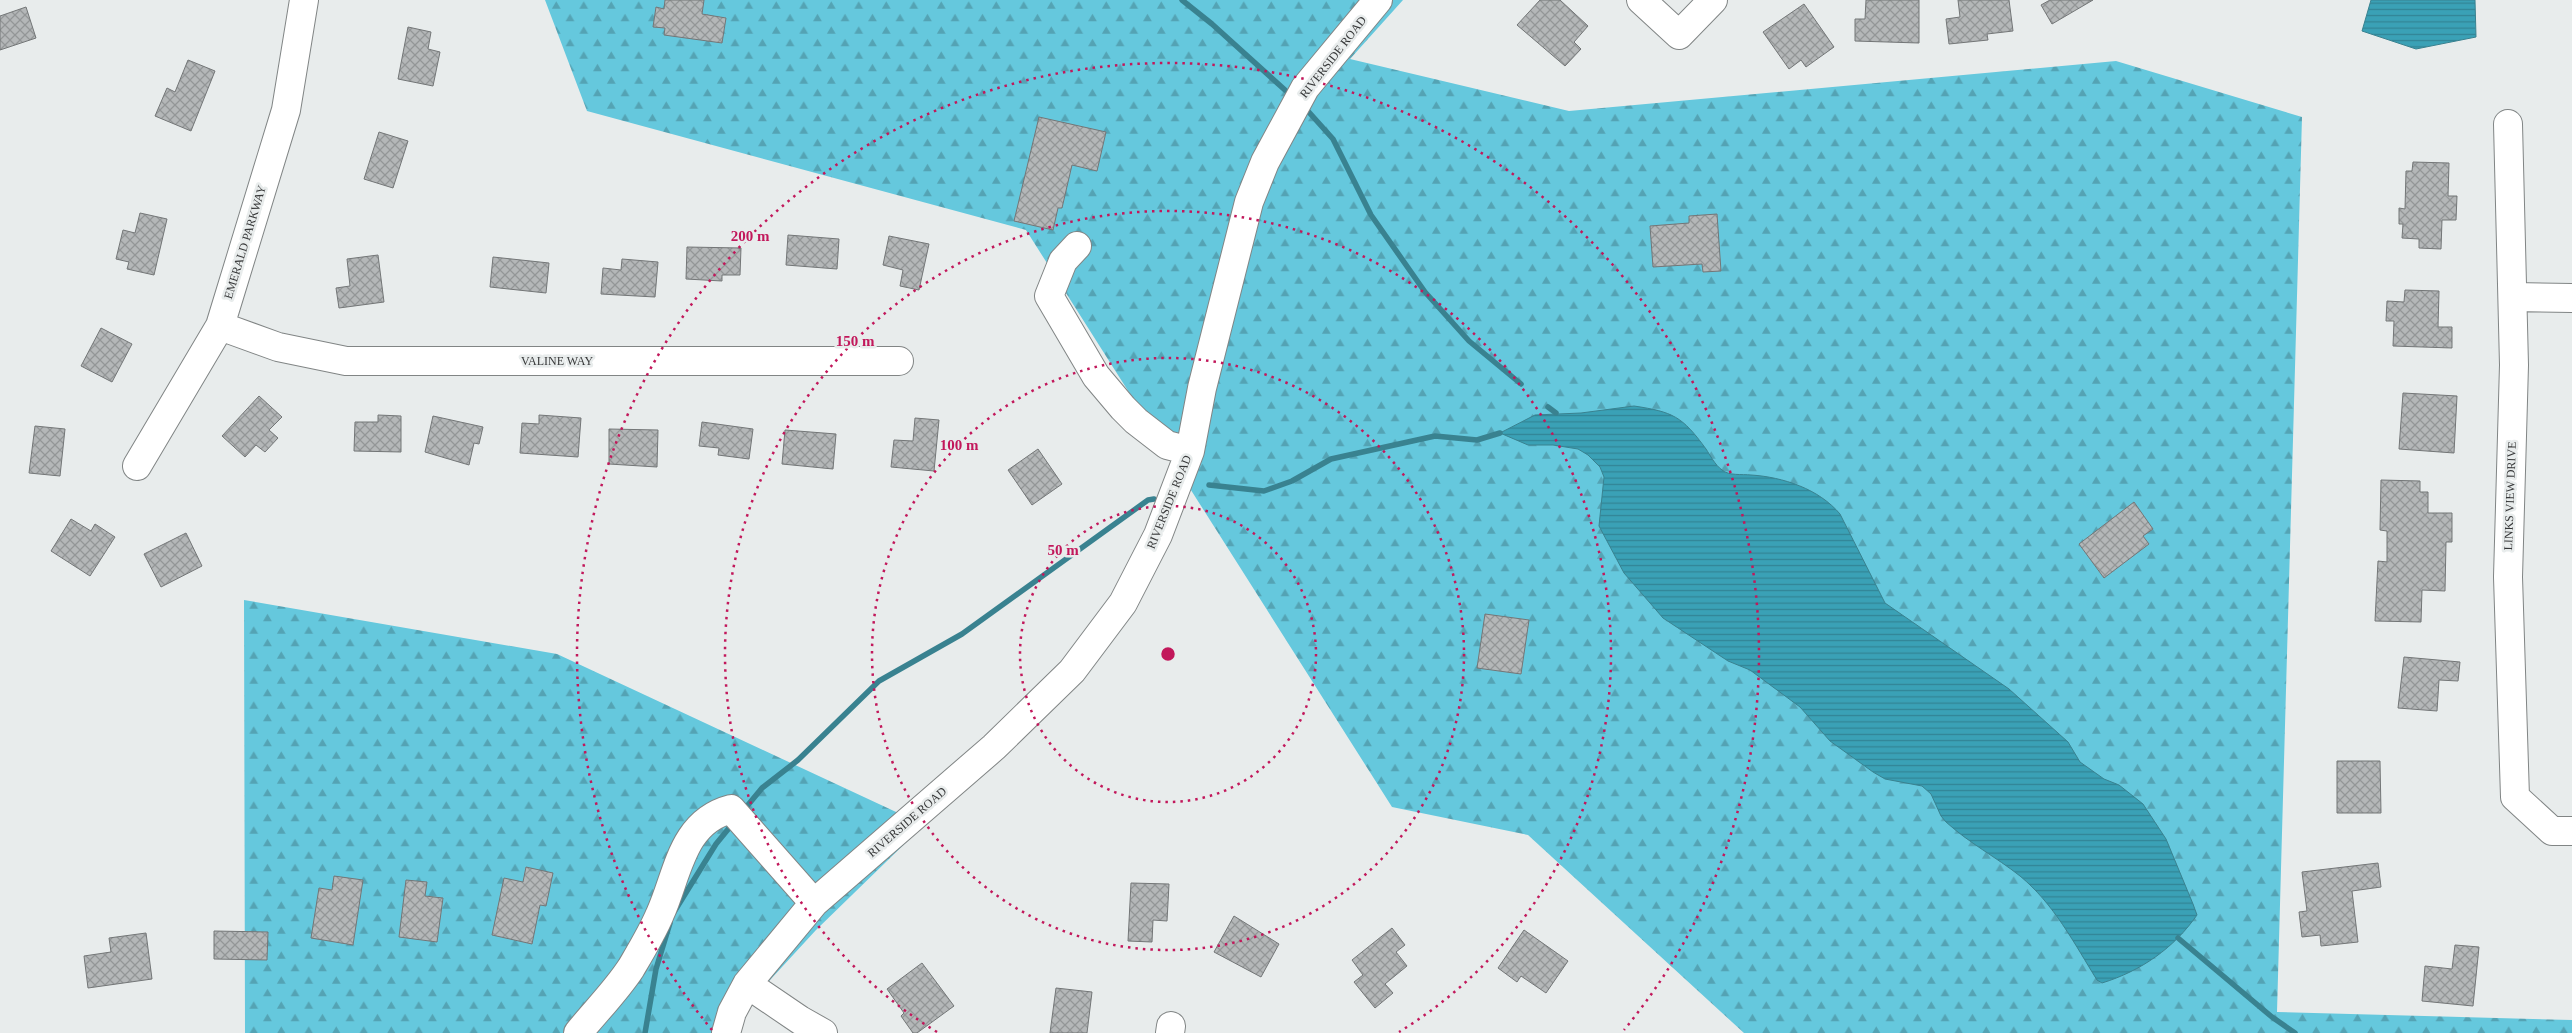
<svg xmlns="http://www.w3.org/2000/svg" width="2572" height="1033" font-family="'Times New Roman',serif">
	<style>
		.forest { fill: url(#forest-firs) }
		.water { fill: url(#water-rules); stroke: #398290 }
		.lines { fill: none; stroke-linecap: round; stroke-linejoin: round }
		.stream { stroke: #398290; stroke-width: 5.5 }
		.building { fill: url(#building-cross-hatch); stroke: #737677 }
		.minor-casing { stroke: #818585; stroke-width: 30 }
		.minor { stroke: #fff; stroke-width: 28 }
		.ring { fill: none; stroke: #c2185b; stroke-width: 2.5; stroke-dasharray: 2.5 5 }
		.labels { text-anchor: middle; dominant-baseline: central; stroke-width: 5; stroke-linejoin: round; paint-order: stroke }
		.street-label { font-size: 12px; fill: #373839; stroke: #e8ecec }
		.centre { fill: #c2185b; stroke: #e8ecec; stroke-width: 2.5 }
		.ring-label { font-size: 15px; text-anchor: middle; font-weight: bold; fill: #c2185b; stroke: #e8ecec; stroke-width: 5; stroke-linejoin: round; paint-order: stroke }
	</style>
	<defs>
		<pattern id="forest-firs" width="22" height="20" patternUnits="userSpaceOnUse" patternTransform="scale(1.25)"><rect width="22" height="20" fill="#65c8dd"/><path d="M5 1l3.5 6h-7zM16 11l3.5 6h-7z" fill="#54a3b4"/></pattern>
		<pattern id="water-rules" width="6" height="5" patternUnits="userSpaceOnUse" patternTransform="scale(1.25)"><rect width="6" height="5" fill="#3aa1b6"/><path d="M0 2.5h6" fill="none" stroke="#328495"/></pattern>
		<pattern id="building-cross-hatch" width="8" height="8" patternUnits="userSpaceOnUse" patternTransform="scale(1.25)"><rect width="8" height="8" fill="#b4b7b8"/><path d="M0 0l8 8M0 8l8-8" fill="none" stroke="#939697"/></pattern>
	</defs>
	<rect width="100%" height="100%" fill="#e8ecec"/>
	<path class="forest" d="M545 0H1403L1350 59 1569 111 2116 61 2302 117 2277 1012 2572 1020V1033H1744L1528 835 1392 807 1026 230 587 111Z
		M244 600 557 654 924 825 816 930 735 1018 731 1033H245Z"/>
	<path class="water" d="M2371 0H2475L2476 37 2416 49 2362 31Z
		M1634 406C1673 412 1682 416 1706 449 1710 455 1715 465 1722 470 1729 476 1742 474 1751 475 1783 477 1819 489 1840 514L1885 603 2009 689 2068 742 2080 762 2104 779 2119 785 2143 804 2166 839 2193 904 2197 915C2174 948 2141 971 2102 983L2097 980C2074 943 2054 904 2020 876 1996 857 1969 843 1946 822L1941 816 1931 794 1922 786 1885 779 1873 772 1830 741 1800 707 1750 670 1728 661 1663 618 1624 573 1599 526 1604 477 1600 467 1588 455 1578 449 1553 445H1528L1500 433 1535 415 1581 413Z"/>
	<g class="lines">
		<path class="stream" d="M1182 0 1212 24 1285 90
			M1307 110 1333 139 1371 215 1425 292 1469 341 1521 384
			M1548 407 1556 413
			M1209 485 1264 491 1292 481 1331 459 1435 436 1477 440 1500 433
			M743 811 762 788 798 760 879 681 962 634 1148 500 1154 499
			M674 912 716 844 734 822
			M2178 938 2272 1017 2295 1033
			M645 1033 656 969 670 923"/>
	</g>
	<path class="building" d="M665 0H704L702 14 726 18 722 43 664 35 665 28 653 27 656 7 664 9Z
		M1540 0H1560L1588 26 1574 42 1581 49 1565 66 1517 25Z
		M1866 0H1919V43L1855 41V19H1865Z
		M1958 0H2009L2013 31 1987 34 1988 40 1949 44 1946 19 1960 17Z
		M2050 0H2093L2052 24 2041 5Z
		M1804 4 1834 47 1806 67 1801 60 1789 69 1763 32Z
		M26 7 36 38 0 50V16Z
		M408 27 431 32 428 49 440 52 433 86 398 79Z
		M188 60 215 71 191 131 155 116 167 88 175 92Z
		M1039 117 1106 132 1097 171 1072 165 1062 208H1058L1053 230 1014 221Z
		M379 132 408 141 393 188 364 179Z
		M2413 162 2449 163 2448 196H2457L2456 220H2442L2441 249 2419 248V239L2402 238 2403 224H2399V208L2405 209 2406 171H2412Z
		M140 213 167 219 154 275 127 269 129 262 116 259 123 230 135 233Z
		M1717 214 1721 271 1703 272 1702 264 1653 267 1650 226 1689 223V216Z
		M788 235 839 239 837 269 786 265Z
		M889 236 929 244 919 290 900 286 903 270 883 265Z
		M687 247 741 248 740 275H722V281L686 279Z
		M378 255 384 302 339 308 336 288 350 286 347 259Z
		M493 257 549 263 546 293 490 287Z
		M622 259 658 262 655 297 601 294 603 268 621 270Z
		M2405 290 2439 291 2438 327H2452V348L2393 346 2394 321H2386L2387 301 2404 302Z
		M101 328 132 344 112 382 81 366Z
		M2403 393 2457 396 2454 453 2399 449Z
		M259 396 282 417 269 430 278 438 265 452 256 445 245 457 222 436Z
		M378 415 401 416V452L354 451 355 422H378Z
		M539 415 581 418 578 457 520 453 522 423 539 424Z
		M433 416 483 427 479 444 474 443 469 465 425 452Z
		M915 418 939 420 934 471 891 467 894 440 913 441Z
		M702 422 753 429 749 459 718 455 719 448 699 446Z
		M35 426 65 429 60 476 29 473Z
		M609 429 658 430 657 467 609 464Z
		M785 430 836 434 833 469 782 464Z
		M1038 449 1062 484 1032 505 1008 470Z
		M2381 480 2420 481V492H2428V513H2452V542H2446L2445 591 2422 590 2421 622 2375 621 2378 561 2387 562V531L2380 530Z
		M2134 502 2153 529 2143 536 2149 544 2104 578 2079 544Z
		M71 519 91 531 95 524 115 537 90 576 51 551Z
		M186 533 202 566 161 587 144 554Z
		M1485 614 1529 620 1521 674 1477 668Z
		M2404 657 2460 662 2458 681 2439 680 2437 711 2398 708Z
		M2337 761H2380L2381 813H2337Z
		M2378 863 2381 887 2352 891 2358 942 2321 946 2320 935 2302 937 2299 912 2307 911 2302 872Z
		M526 867 553 873 546 906 540 905 532 944 492 935 504 878 523 882Z
		M334 876 363 880 353 945 311 938 319 888 332 890Z
		M406 880 427 882 425 896 443 898 437 942 399 937Z
		M1131 883 1169 884 1167 921 1153 920 1152 942 1128 941Z
		M1234 916 1279 944 1261 977 1214 952Z
		M1392 928 1405 945 1396 952 1407 966 1385 984 1393 993 1375 1008 1354 982 1363 975 1352 960Z
		M1524 930 1568 961 1546 993 1521 976 1517 982 1498 968Z
		M214 931 268 932 267 960 214 959Z
		M146 933 152 979 88 988 84 956 111 952 109 938Z
		M2455 945 2479 947 2473 1006 2422 1001 2425 966 2452 969Z
		M922 963 954 1006 917 1033H913L901 1016 904 1013 887 989Z
		M1056 988 1092 992 1087 1033H1050Z"/>
	<g class="lines">
		<g class="minor-casing">
			<path id="minor" d="M1641 0 1679 35 1713 0
				M2508 124 2514 365 2508 577 2515 797 2552 831H2572
				M1077 246 1063 261 1049 296 1096 376 1123 408 1136 421 1167 445 1190 451
				M2513 297 2572 298
				M220 326 278 347 346 361H899
				M137 466 220 326 286 110 304 0
				M747 984 800 1020 823 1033
				M578 1033C595 1012 616 991 631 968 641 951 652 933 660 914 678 875 681 822 731 809L814 903
				M726 1033 732 1012 747 984 814 903 994 747 1072 671 1123 603 1158 535 1190 451 1202 388 1249 202 1265 162 1305 88 1378 0
				M1170 1033 1171 1026"/>
		</g>
		<use href="#minor" class="minor"/>
	</g>
	<g class="ring">
		<circle cx="1168" cy="654" r="148"/>
		<circle cx="1168" cy="654" r="296"/>
		<path d="M937 1032A443 443 0 1 1 1399 1032"/>
		<path d="M712 1030A591 591 0 1 1 1624 1030"/>
	</g>
	<g class="labels">
		<g class="street-label">
			<text transform="translate(1333 57) rotate(-52)">RIVERSIDE ROAD</text>
			<text transform="translate(245 242) rotate(-73)">EMERALD PARKWAY</text>
			<text x="557" y="361">VALINE WAY</text>
			<text transform="translate(2510 496) rotate(-88)">LINKS VIEW DRIVE</text>
			<text transform="translate(1169 502) rotate(-68)">RIVERSIDE ROAD</text>
			<text transform="translate(907 822) rotate(-41)">RIVERSIDE ROAD</text>
		</g>
	</g>
	<circle cx="1168" cy="654" r="8" class="centre"/>
	<g class="ring-label">
		<text x="750" y="241">200 m</text>
		<text x="855" y="346">150 m</text>
		<text x="959" y="450">100 m</text>
		<text x="1063" y="555">50 m</text>
	</g>
</svg>
